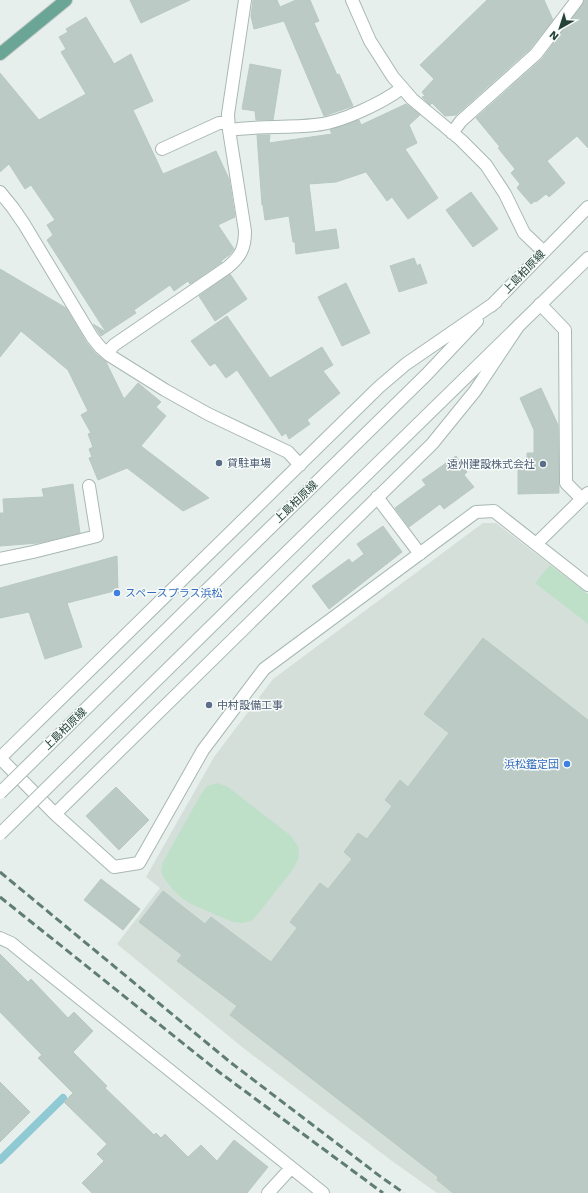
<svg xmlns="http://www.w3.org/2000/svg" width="588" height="1193" font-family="'Work Sans','Noto Sans JP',sans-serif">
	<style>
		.built { fill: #d4dfda }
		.green { fill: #bfe0c8 }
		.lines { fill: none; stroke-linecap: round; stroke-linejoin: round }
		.stream { stroke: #8ec9d4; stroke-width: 8 }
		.building { fill: #bbcac4; stroke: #b8c9c2 }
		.minor-casing { stroke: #a8b8b2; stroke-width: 14 }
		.major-casing { stroke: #c2cac8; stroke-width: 14 }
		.minor { stroke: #fff; stroke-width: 12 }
		.major { stroke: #6aa596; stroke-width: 12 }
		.rail { stroke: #5f7d75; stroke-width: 3; stroke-dasharray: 8 4; stroke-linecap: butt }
		.minor-bridge-casing { stroke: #a8b8b2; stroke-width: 14; stroke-linecap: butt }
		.minor-bridge { stroke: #fff; stroke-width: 12 }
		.service-dot { fill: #5c6f8a; stroke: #f7fbf9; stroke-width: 1.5 }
		.shop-dot { fill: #3f7fe0; stroke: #f7fbf9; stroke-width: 1.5 }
		.labels { text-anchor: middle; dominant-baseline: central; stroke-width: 3; stroke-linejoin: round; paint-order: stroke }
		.street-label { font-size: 11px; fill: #24423a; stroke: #f7fbf9 }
		.service-label { font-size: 11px; fill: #4e5e75; stroke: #f7fbf9; text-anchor: start }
		.shop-label { font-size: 11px; fill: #366cbe; stroke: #f7fbf9; text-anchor: start }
	</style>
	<rect width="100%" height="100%" fill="#e6efeb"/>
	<path class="built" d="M483 523H496L588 594V1193H437L392 1161 242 1047 117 944 160 888 146 877 201 780 214 757 273 679Z"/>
	<path class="green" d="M550 565 588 594V624L535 583Z
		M218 783 228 787 290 835 298 846 299 857 294 868 258 914 251 921 242 923 233 922 193 905 183 899 174 891 164 878 161 871 163 862 201 794 207 786Z"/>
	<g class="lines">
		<path class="stream" d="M0 1160 63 1098"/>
	</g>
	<path class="building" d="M130 0H190L141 23Z
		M253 0H277L280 7 296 0H310L319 21 314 23 337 75 339 74 353 106 324 116 284 21 254 29 251 16Z
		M487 0H544L553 20 530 49 456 115 445 116 432 103 430 105 422 97 425 96 422 92 434 79 420 65Z
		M585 0H588V148L577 136 547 161 565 183 549 197 546 194 536 202 535 201 531 204 517 188 520 184 511 173 515 169 498 148 500 147 476 118 542 59Z
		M86 17 114 64 131 54 153 101 133 110 163 174 216 151 229 179 235 217 218 225 234 249 229 255 221 261 222 262 190 284 188 281 174 291 170 285 134 310 136 313 101 336 93 324 106 332 47 240 53 235 47 225 55 220 31 185 25 189 9 164 0 172V73L39 120 86 94 61 52 66 49 59 37 68 32 66 29Z
		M250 64 281 70 273 120H256L255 111 242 109Z
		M406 104 420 115 409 125 417 143 405 149 438 198 408 219 392 197 387 201 366 172 336 182 309 184 315 232 336 229 339 248 296 254 295 242H293L289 216 265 220 263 205H262L257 135H270L269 143 332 134 330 130 359 120 361 125Z
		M471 192 498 229 473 247 446 210Z
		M414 258 417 266 420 264 427 283 399 292 390 266Z
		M0 269 66 308 86 342 95 353 106 362 124 399 138 383 161 402 156 407 166 416 141 446 209 498 183 511 127 468 98 480 89 458 92 457 89 449 93 447 88 434 91 433 81 415 88 411 68 370 21 331 0 357Z
		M230 274 247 299 215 321 199 296Z
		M346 283 370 333 342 346 318 297Z
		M227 316 270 378 322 347 333 365 323 371 340 393 307 420 310 424 289 439 286 433 282 436 237 370 226 378 215 363 210 366 191 341Z
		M541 388 558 425 559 493 518 494V466H527V453H534V430L520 398Z
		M456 456 467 472 464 475 474 487 444 509 440 504 409 527 395 508 426 485 422 480Z
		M73 484 80 533 38 543 0 546V513H4L3 499 44 497 42 489Z
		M383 526 402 552 329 609 312 586 349 559 352 563 364 554 357 544Z
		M117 556 118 590 67 603 82 647 45 659 29 612 0 618V588Z
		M483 638 588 720V1193H453L437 1180 438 1177 230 1015 237 1006 177 961 182 955 139 922 163 891 205 924 211 917 271 962 297 928 290 922 320 883 328 889 352 859 344 852 358 833 367 839 392 806 385 800 400 780 408 787 449 733 424 714Z
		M116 787 149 820 119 850 86 816Z
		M101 879 140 909 123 930 84 900Z
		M0 954 28 982 31 979 68 1018 74 1012 93 1031 73 1052 107 1086 105 1088 154 1135 156 1133 161 1138 165 1134 188 1157 201 1145 217 1161 234 1140 268 1167 247 1193H92L82 1183 104 1161 97 1154 107 1144 64 1102 73 1093 38 1058 42 1055 0 1012Z
		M0 1082 30 1112 0 1142Z"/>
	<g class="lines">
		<g class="minor-casing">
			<path id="minor" d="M352 0 370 41 393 77 412 99 461 140 486 165 505 194 524 233 544 252
				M229 130C257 126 286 128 315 125 340 123 382 103 402 88
				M452 133 461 121 536 54 577 0
				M162 149 219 123H228
				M0 192 13 208 24 224 92 337 100 347 109 355 165 390 208 414 288 452 300 465
				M540 304 565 330 566 483 582 499
				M491 306 588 207
				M107 353 114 345 228 267C241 256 245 248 245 231L229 130 228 114 245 0
				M377 497 420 554
				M536 544 588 493
				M0 559 33 552 97 536 89 486
				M221 576 427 374 477 321
				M242 596 588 258
				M0 758 55 814 114 867 139 863 203 750 264 669 476 512 494 511 588 585
				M0 758 379 387 406 364 496 302
				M55 814 432 444 475 391 519 325
				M0 938 11 943 22 952 323 1193
				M268 1193 291 1168"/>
		</g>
		<g class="major-casing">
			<path id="major" d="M0 54 66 0"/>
		</g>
		<use href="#minor" class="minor"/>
		<use href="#major" class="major"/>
		<path class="rail" d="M0 872 230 1062 381 1177 404 1193
			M0 897 219 1072 383 1193"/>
		<g class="minor-bridge-casing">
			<path id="minor-bridge" d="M0 793 221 576
				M0 834 242 596"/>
		</g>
		<use href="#minor-bridge" class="minor-bridge"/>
	</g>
	<g class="service-dot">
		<circle cx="219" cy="463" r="4"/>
		<circle cx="543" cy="464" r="4"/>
		<circle cx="209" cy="705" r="4"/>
	</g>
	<g class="shop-dot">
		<circle cx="117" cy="593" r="4"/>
		<circle cx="567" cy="764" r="4"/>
	</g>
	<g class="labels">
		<g class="street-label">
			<text transform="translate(524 272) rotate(-46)">上島柏原線</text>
			<text transform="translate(296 502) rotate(-44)">上島柏原線</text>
			<text transform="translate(65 729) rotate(-44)">上島柏原線</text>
		</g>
		<g class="service-label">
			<text x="227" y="463">貸駐車場</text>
			<text x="535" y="464" text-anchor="end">遠州建設株式会社</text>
			<text x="217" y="705">中村設備工事</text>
		</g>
		<g class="shop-label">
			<text x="125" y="593">スペースプラス浜松</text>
			<text x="559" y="764" text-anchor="end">浜松鑑定団</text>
		</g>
	</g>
	<g transform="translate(560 28) rotate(219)" stroke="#f7fbf9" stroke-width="3" paint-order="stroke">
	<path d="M0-3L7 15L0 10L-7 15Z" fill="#24423a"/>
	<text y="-6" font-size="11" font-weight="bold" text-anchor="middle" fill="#24423a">N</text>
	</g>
</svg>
